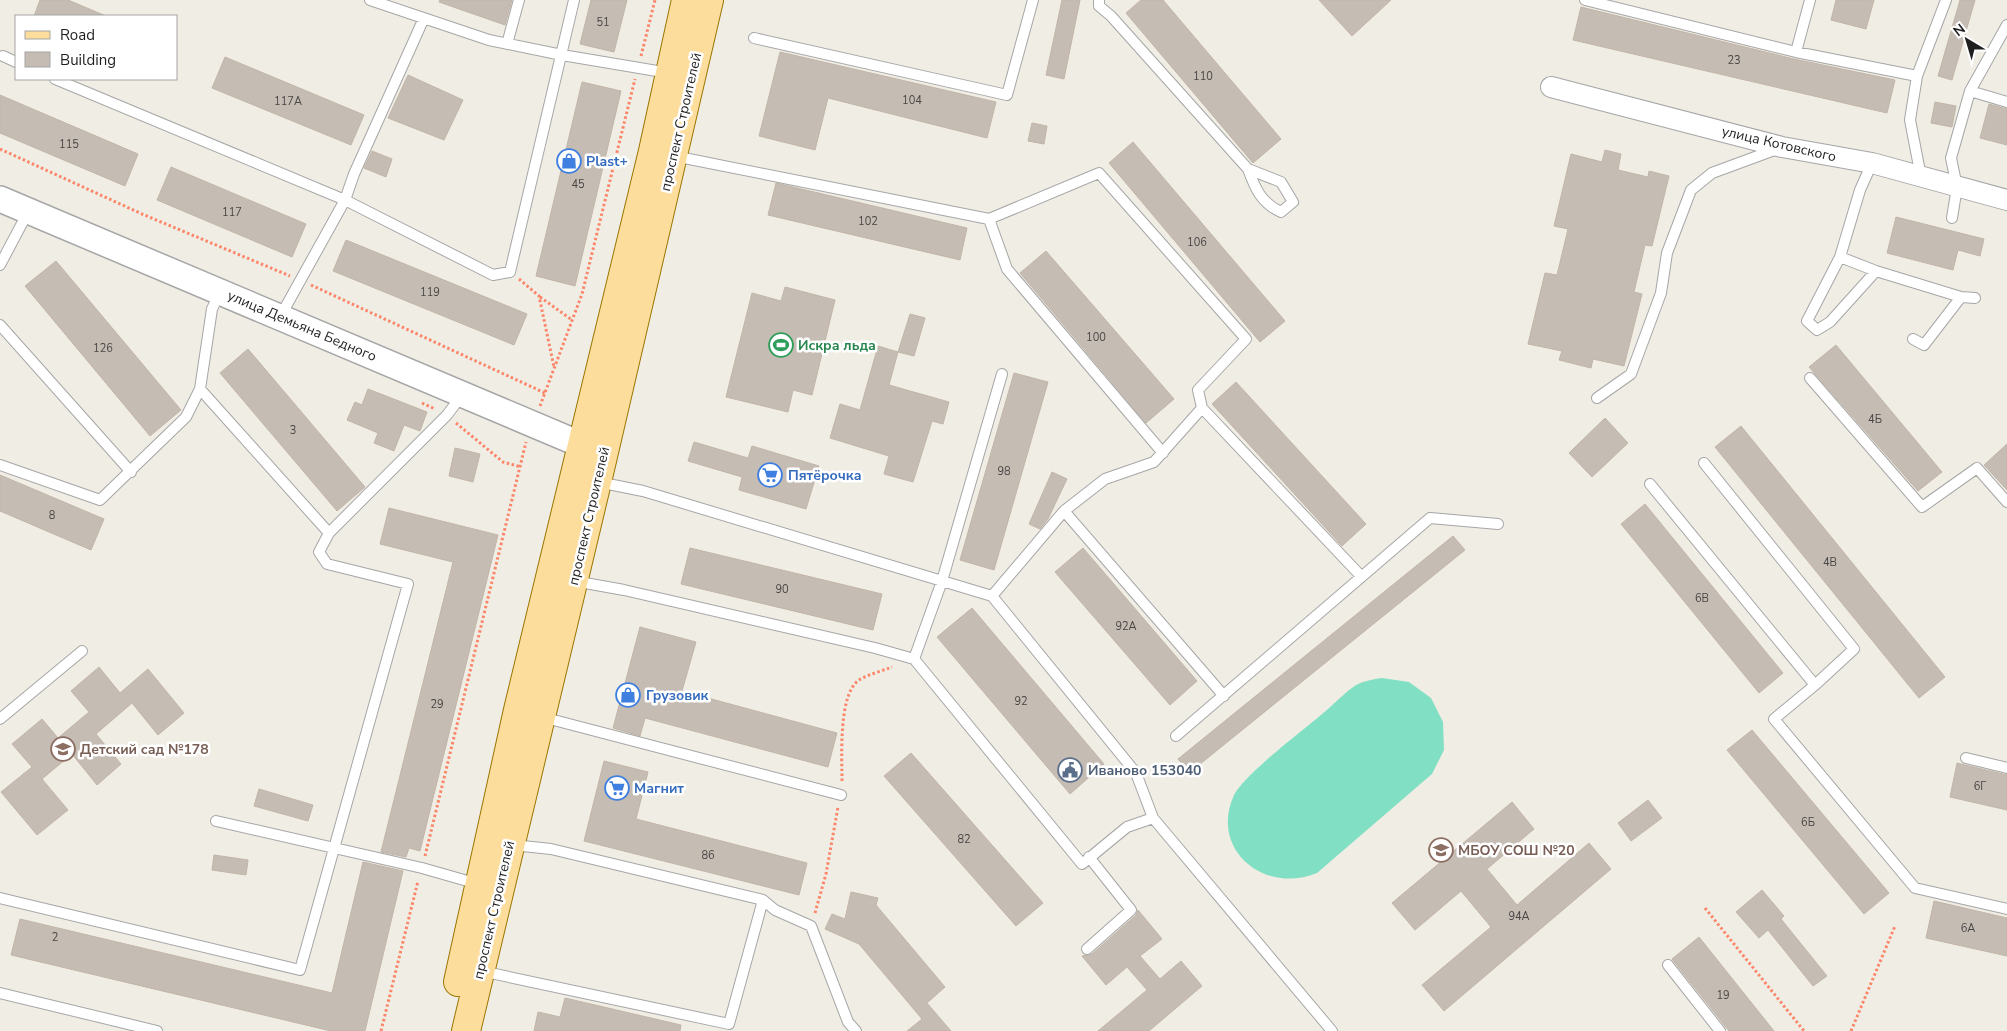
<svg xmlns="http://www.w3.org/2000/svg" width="2007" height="1031" font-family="'Nunito Sans',sans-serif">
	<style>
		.pitch { fill: #81e0c4 }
		.building { fill: #c5bcb4; stroke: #c2b5a7 }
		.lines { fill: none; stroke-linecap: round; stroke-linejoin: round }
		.service-casing { stroke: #a6a6a6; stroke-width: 12 }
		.minor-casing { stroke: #a6a6a6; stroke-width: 22 }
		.tertiary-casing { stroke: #a6a6a6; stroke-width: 28 }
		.primary-casing { stroke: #9a7500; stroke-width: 30 }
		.path { stroke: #fc8669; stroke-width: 3; stroke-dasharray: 2.5 2.5; stroke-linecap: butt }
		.service { stroke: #fff; stroke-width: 10 }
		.minor { stroke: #fff; stroke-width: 20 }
		.tertiary { stroke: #fff; stroke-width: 25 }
		.primary { stroke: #fddd9c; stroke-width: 28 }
		.labels { text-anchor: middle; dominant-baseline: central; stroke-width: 5; stroke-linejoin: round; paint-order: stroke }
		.number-label { font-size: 11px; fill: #484644 }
		.street-label { font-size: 14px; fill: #1f1f1f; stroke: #fff }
		.shop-label { font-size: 14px; font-weight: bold; fill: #366cbe; stroke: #fff; text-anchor: start }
		.leisure-label { font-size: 14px; font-weight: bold; fill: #27864d; stroke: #fff; text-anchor: start }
		.education-label { font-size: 14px; font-weight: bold; fill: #785e54; stroke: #fff; text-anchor: start }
		.service-label { font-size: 14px; font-weight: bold; fill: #4e5e75; stroke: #fff; text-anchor: start }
	</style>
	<rect width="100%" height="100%" fill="#f0ede5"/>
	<path class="pitch" d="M1382 678 1409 682 1431 698 1443 722 1444 750 1432 774 1317 873C1264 895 1209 849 1234 795 1244 775 1301 732 1321 715 1332 706 1344 693 1356 685 1364 681 1373 679 1382 678Z"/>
	<path class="building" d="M40 0H68L106 16H34Z
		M440 0H512L505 25 439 2Z
		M591 0H627L614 52 580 44Z
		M1062 0H1080L1064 79 1046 75Z
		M1141 0H1163L1281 139 1253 163 1126 13Z
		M1319 0H1391L1352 36Z
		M1836 0H1874L1866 29 1831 20Z
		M1960 0H1975L1952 80 1938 76Z
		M1581 7 1794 59 1895 80 1887 113 1573 40Z
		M780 52 996 102 987 138 828 98 815 150 759 136Z
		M225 57 364 115 351 145 212 88Z
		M408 75 463 100 444 140 388 118Z
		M582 82 621 91 575 286 536 276Z
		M0 95 138 154 125 186 0 133Z
		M1935 102 1956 106 1952 127 1931 123Z
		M1989 104 2007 109V145L1980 138Z
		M1032 123 1047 126 1044 144 1028 141Z
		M1133 142 1285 321 1260 342 1109 163Z
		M1605 150 1621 154 1618 170 1648 177 1649 171 1669 176 1652 246 1645 245 1634 292 1642 294 1624 366 1593 359 1591 368 1559 360 1562 351 1528 344 1545 273 1557 275 1568 229 1554 226 1571 154 1602 162Z
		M372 151 392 159 386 177 364 168Z
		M171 167 306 224 292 257 157 200Z
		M776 183 967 228 960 260 768 215Z
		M1896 217 1984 239 1980 256 1958 250 1953 270 1887 253Z
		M346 240 527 314 514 345 333 271Z
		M1046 251 1174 399 1146 423 1020 273Z
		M56 261 181 410 150 436 25 286Z
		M785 287 835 300 812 395 793 390 788 412 726 397 752 293 781 301Z
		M910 314 925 318 914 356 898 352Z
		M1836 345 1942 472 1918 491 1809 367Z
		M878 346 898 352 889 385 949 402 943 424 932 421 913 482 884 474 889 456 830 438 840 404 860 410Z
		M248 349 365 487 337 511 220 373Z
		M1014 373 1048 382 994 570 960 560Z
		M1236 382 1366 524 1342 546 1212 404Z
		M368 389 427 412 420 431 404 425 394 451 374 443 378 433 347 420 355 402 362 405Z
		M1605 418 1628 443 1592 477 1569 453Z
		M1741 426 1945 677 1919 698 1715 447Z
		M694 442 748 458 752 446 819 466 806 509 739 490 742 477 688 461Z
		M2007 444V490L1984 465Z
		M455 448 480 454 473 482 449 476Z
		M1052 472 1067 479 1048 519 1040 529 1029 524Z
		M0 475 104 519 91 550 0 511Z
		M1645 504 1783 673 1759 693 1621 524Z
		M389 508 498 535 420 851 409 848 406 857 381 852 453 562 380 544Z
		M1453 536 1465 550 1189 773 1178 759Z
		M690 548 882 594 873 630 681 584Z
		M1083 548 1197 681 1170 705 1055 572Z
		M972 608 1104 764 1070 794 937 637Z
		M640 627 696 642 682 691 837 733 828 767 645 718 640 736 613 728Z
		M99 667 120 693 148 669 184 713 158 735 132 703 96 734 121 764 97 785 72 754 42 779 68 810 37 835 1 792 32 767 12 744 42 719 58 738 89 712 71 691Z
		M1752 730 1889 893 1864 914 1727 750Z
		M911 753 1043 903 1016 926 884 776Z
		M604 761 648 772 636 819 807 863 799 895 584 841Z
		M1957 763 2007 775V810L1950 797Z
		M259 789 313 805 308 821 254 806Z
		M1648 800 1662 818 1631 841 1618 823Z
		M1512 802 1534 829 1487 869 1517 905 1589 843 1611 869 1444 1011 1422 985 1491 927 1461 891 1415 930 1392 903Z
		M214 855 248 860 246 875 212 870Z
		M363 862 403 871 365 1031H331L11 955 20 919 332 993Z
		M1762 890 1784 916 1781 919 1827 976 1813 986 1768 930 1759 938 1736 912Z
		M851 892 878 898 876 905 945 987 927 1003 951 1031H907L922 1019 859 944 825 929 832 914 845 919Z
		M1934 901 2007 918V956L1926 938Z
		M1138 910 1162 939 1140 956 1160 979 1181 961 1202 986 1149 1031H1098L1147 990 1127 967 1106 985 1082 956 1092 954 1136 915Z
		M1699 937 1774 1031H1729L1672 959Z
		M565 998 681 1025 680 1031H534L538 1012 560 1017Z"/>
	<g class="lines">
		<g class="service-casing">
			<path id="service" d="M370 0 489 40 562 55 669 73
				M1099 0V6L1111 16 1248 169C1255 188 1261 203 1281 212L1293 202 1281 182 1248 169
				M1585 0 1796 52 1917 76
				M754 38 1007 95 1033 0
				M507 44 519 0
				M1796 52 1810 0
				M3 56 16 62
				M55 79 345 200 493 275 510 272 574 0
				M1970 91 2007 102
				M674 156 989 219
				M1872 163 1860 190 1840 257 1807 321 1817 330 1830 322 1876 271
				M1921 177 1910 120 1917 76 1946 0
				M1952 218 1957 187 1951 158 1970 91 2007 25
				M1840 257 1876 271 1961 297
				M0 265 28 212
				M280 317 345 200 354 174 424 18
				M0 325 131 472
				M1913 339 1924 345 1961 297 1975 298
				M1002 374 942 581 914 659 1082 864 1127 827 1153 818
				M1810 378 1922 507 1977 468 2007 502
				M200 389 329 533 447 415 462 395
				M1597 398 1631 374 1661 293 1667 253 1691 190 1712 173 1777 149
				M1163 453 1007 269 989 219 1099 173 1246 339 1198 390 1202 408
				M1704 463 1854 649 1815 685
				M0 465 100 500 186 417 200 389 212 309 220 292
				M598 482 643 491 992 596 1136 773 1153 818 1332 1031
				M1650 484 1815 685 1774 719 1915 888 2007 909
				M574 581 624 590 875 648 914 659
				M992 596 1064 511
				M1224 696 1064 511 1105 479 1154 462 1202 408 1360 575
				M542 717 841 795
				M0 719 82 651
				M1176 736 1430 518 1498 524
				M1966 758 2007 768
				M216 821 422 868 478 884
				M513 845 551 849 763 900 775 910 811 926 848 1022 856 1031
				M0 898 300 970 408 584 327 564 319 552 329 533
				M1087 949 1131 910 1089 857
				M1668 965 1720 1031
				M481 971 729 1024 763 900
				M0 993 157 1031"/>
		</g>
		<g class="minor-casing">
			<path id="minor" d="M1551 87 1782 147 1872 163 2007 200"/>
		</g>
		<g class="tertiary-casing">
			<path id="tertiary" d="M0 199 601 453"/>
		</g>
		<g class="primary-casing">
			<path id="primary" d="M458 982 518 710 653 151 686 0
				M466 1031 597 482 709 0"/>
		</g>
		<path class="path" d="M641 56 655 0
			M0 149 142 214 290 276
			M519 279 539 296 554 367
			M311 285 545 393
			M540 297 572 320
			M422 403 435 409
			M540 406 582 294 635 79
			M456 423 503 462 521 467
			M842 781C842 758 838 694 859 680 869 674 882 671 892 667
			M425 856 526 442
			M1705 908 1804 1031
			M815 913 826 874 838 807
			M381 1031 418 881
			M1851 1031 1895 926"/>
		<use href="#service" class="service"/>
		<use href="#minor" class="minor"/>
		<use href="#tertiary" class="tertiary"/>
		<use href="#primary" class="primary"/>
	</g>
	<defs>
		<g id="shop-ring" transform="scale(1.25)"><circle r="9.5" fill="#fff" stroke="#3f7fe0" stroke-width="1.5"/><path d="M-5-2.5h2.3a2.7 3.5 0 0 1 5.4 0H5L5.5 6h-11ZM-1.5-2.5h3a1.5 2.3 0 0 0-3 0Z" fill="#3f7fe0"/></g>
		<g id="stadium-ring" transform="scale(1.25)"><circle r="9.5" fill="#fff" stroke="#2e9e5b" stroke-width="1.5"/><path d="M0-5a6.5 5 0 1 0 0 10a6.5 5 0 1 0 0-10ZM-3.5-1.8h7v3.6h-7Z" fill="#2e9e5b"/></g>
		<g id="supermarket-ring" transform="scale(1.25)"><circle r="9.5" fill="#fff" stroke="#3f7fe0" stroke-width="1.5"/><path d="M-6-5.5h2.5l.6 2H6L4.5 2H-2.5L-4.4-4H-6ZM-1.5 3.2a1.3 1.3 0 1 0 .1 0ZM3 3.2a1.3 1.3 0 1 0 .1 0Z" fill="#3f7fe0"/></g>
		<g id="school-ring" transform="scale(1.25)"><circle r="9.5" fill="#fff" stroke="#8d6e63" stroke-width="1.5"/><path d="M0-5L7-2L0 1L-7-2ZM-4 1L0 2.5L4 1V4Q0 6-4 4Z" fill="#8d6e63"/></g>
		<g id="civic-ring" transform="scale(1.25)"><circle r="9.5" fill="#fff" stroke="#5c6f8a" stroke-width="1.5"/><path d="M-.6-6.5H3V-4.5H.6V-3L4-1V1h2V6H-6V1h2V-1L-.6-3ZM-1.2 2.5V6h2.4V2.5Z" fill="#5c6f8a"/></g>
	</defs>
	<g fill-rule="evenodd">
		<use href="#shop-ring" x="569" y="161"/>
		<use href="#stadium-ring" x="781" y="345"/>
		<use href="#supermarket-ring" x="770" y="475"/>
		<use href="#shop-ring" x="628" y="695"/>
		<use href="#school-ring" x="63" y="749"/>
		<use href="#civic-ring" x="1070" y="770"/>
		<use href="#supermarket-ring" x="617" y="788"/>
		<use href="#school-ring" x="1441" y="850"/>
	</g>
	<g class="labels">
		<g class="number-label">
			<text x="603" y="22">51</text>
			<text x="1734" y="60">23</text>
			<text x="1203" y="76">110</text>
			<text x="912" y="100">104</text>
			<text x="288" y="101">117А</text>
			<text x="69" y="144">115</text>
			<text x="578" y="184">45</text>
			<text x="232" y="212">117</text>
			<text x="868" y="221">102</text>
			<text x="1197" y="242">106</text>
			<text x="430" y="292">119</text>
			<text x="1096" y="337">100</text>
			<text x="103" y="348">126</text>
			<text x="1875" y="419">4Б</text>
			<text x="293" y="430">3</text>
			<text x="1004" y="471">98</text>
			<text x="52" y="515">8</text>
			<text x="1830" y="562">4В</text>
			<text x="782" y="589">90</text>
			<text x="1702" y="598">6В</text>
			<text x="1126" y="626">92А</text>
			<text x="1021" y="701">92</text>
			<text x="437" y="704">29</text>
			<text x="1980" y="786">6Г</text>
			<text x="1808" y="822">6Б</text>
			<text x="964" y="839">82</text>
			<text x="708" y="855">86</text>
			<text x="1519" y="916">94А</text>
			<text x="1968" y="928">6А</text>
			<text x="55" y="937">2</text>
			<text x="1723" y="995">19</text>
		</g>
		<g class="street-label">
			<text transform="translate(681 122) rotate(-77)">проспект Строителей</text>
			<text transform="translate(1779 144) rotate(13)">улица Котовского</text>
			<text transform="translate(302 326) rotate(23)">улица Демьяна Бедного</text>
			<text transform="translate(589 516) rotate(-77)">проспект Строителей</text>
			<text transform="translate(494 910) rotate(-77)">проспект Строителей</text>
		</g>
		<g class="shop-label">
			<text x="586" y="161">Plast+</text>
			<text x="788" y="475">Пятёрочка</text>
			<text x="646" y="695">Грузовик</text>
			<text x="634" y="788">Магнит</text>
		</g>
		<g class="leisure-label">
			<text x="798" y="345">Искра льда</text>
		</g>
		<g class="education-label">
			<text x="80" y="749">Детский сад №178</text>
			<text x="1458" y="850">МБОУ СОШ №20</text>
		</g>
		<g class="service-label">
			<text x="1088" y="770">Иваново 153040</text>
		</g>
	</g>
	<rect x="15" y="15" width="162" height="65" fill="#ffffff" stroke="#a5a5a5"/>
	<rect x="25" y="31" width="25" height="8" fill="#fddd9c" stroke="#a5a5a5"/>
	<text x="60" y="40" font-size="15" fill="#1f1f1f">Road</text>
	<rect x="25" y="52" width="25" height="15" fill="#c5bcb4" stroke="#a5a5a5"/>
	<text x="60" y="65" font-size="15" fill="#1f1f1f">Building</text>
	<g transform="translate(1967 40) rotate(322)" stroke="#ffffff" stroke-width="4" paint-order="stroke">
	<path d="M0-4L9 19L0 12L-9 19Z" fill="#1f1f1f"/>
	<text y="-8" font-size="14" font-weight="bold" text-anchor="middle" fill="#1f1f1f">N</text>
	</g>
</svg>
